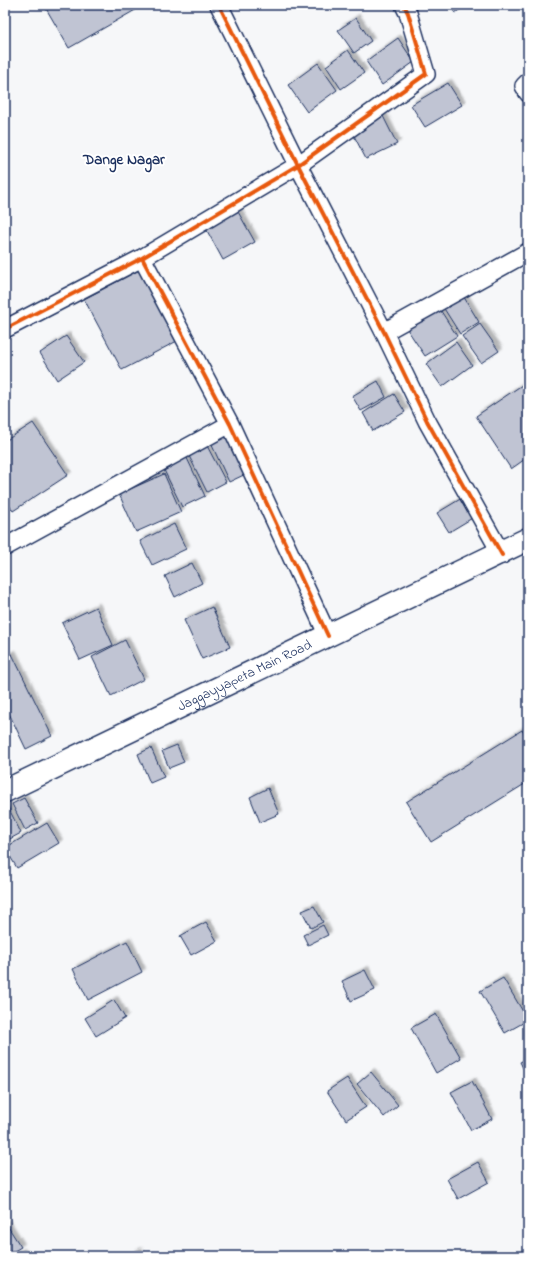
<svg xmlns="http://www.w3.org/2000/svg" width="533" height="1261" font-family="'Indie Flower',sans-serif">
	<style>
		.building { fill: #c0c4d3; stroke: #1b2f5e; filter: url(#shadow) }
		.lines { fill: none; stroke-linecap: round; stroke-linejoin: round }
		.minor-casing { stroke: #1b2f5e; stroke-width: 20 }
		.secondary-casing { stroke: #1b2f5e; stroke-width: 25 }
		.minor { stroke: #fff; stroke-width: 17 }
		.secondary { stroke: #fff; stroke-width: 22 }
		.cycleway-casing { stroke: #fff; stroke-width: 6 }
		.cycleway { stroke: #e8590c; stroke-width: 4 }
		.labels { text-anchor: middle; dominant-baseline: central; stroke-width: 4; stroke-linejoin: round; paint-order: stroke }
		.street-label { font-size: 14px; fill: #1b2f5e; stroke: #fff }
		.neighbourhood-label { font-size: 15px; font-weight: bold; fill: #1b2f5e; stroke: #fff }
	</style>
	<defs>
		<filter id="shadow"><feDropShadow dx="3.5" dy="-3.5" stdDeviation="1" flood-color="#0004"/></filter>
	</defs>
	<rect width="100%" height="100%" fill="#f6f7f9"/>
	<filter id="ink" filterUnits="userSpaceOnUse"><feTurbulence type="fractalNoise" baseFrequency=".025" numOctaves="2"/><feDisplacementMap in="SourceGraphic" scale="8" xChannelSelector="R" yChannelSelector="G"/><feConvolveMatrix kernelMatrix="1 2 1 2 8 2 1 2 1" color-interpolation-filters="sRGB"/></filter>
	<g filter="url(#ink)">
		<path class="building" d="M44 5H144L69 48Z
			M450 5H466L455 13Z
			M356 18 371 41 354 53 338 30Z
			M398 38 414 62 382 85 366 61Z
			M348 50 364 73 341 89 326 66Z
			M318 63 337 90 307 112 288 85Z
			M448 83 462 105 425 127 411 105Z
			M383 116 397 144 366 159 352 132Z
			M237 210 255 242 223 260 205 227Z
			M139 270 177 341 122 370 84 299Z
			M462 294 479 322 460 334 443 307Z
			M439 308 457 336 425 356 407 329Z
			M480 324 499 351 481 363 462 336Z
			M66 336 84 362 57 380 40 353Z
			M456 342 472 365 442 387 426 364Z
			M378 381 386 397 361 411 352 396Z
			M528 381V457L511 469 476 416Z
			M394 394 405 412 373 431 363 413Z
			M33 423 68 475 13 511 5 499V441Z
			M230 430 250 472 229 482 209 439Z
			M205 442 226 482 207 492 187 452Z
			M185 454 205 496 182 507 162 466Z
			M164 474 181 512 136 532 119 494Z
			M462 498 474 517 449 532 437 513Z
			M174 524 186 549 152 565 140 541Z
			M192 563 202 583 175 597 165 576Z
			M96 607 113 645 80 660 62 623Z
			M212 607 230 647 202 659 184 620Z
			M125 640 144 679 111 696 92 657Z
			M12 654 52 736 26 749 5 705V657Z
			M522 730 528 740V782L431 842 406 802Z
			M177 745 184 762 169 768 162 751Z
			M151 748 164 777 150 783 138 754Z
			M268 788 279 814 260 822 250 797Z
			M24 798 38 823 25 830 12 804Z
			M7 805 21 833 8 840 5 834V806Z
			M47 823 59 843 17 868 5 848Z
			M314 906 323 922 311 928 302 911Z
			M206 922 217 941 191 955 180 936Z
			M323 925 328 935 308 945 303 935Z
			M127 941 142 972 88 1000 73 969Z
			M365 970 375 990 351 1001 342 981Z
			M528 972V987L522 975Z
			M503 978 528 1020 505 1033 480 991Z
			M114 1000 125 1018 96 1036 85 1018Z
			M436 1014 461 1058 436 1073 411 1028Z
			M528 1058V1078L520 1062Z
			M371 1072 398 1105 384 1117 357 1084Z
			M347 1078 366 1107 346 1120 327 1091Z
			M472 1081 492 1119 471 1130 451 1092Z
			M478 1162 489 1182 458 1199 447 1179Z
			M5 1222 21 1247 6 1256H5Z
			M138 1251 141 1256H130Z
			M21 1252 24 1256H14Z"/>
		<g class="lines">
			<g class="minor-casing">
				<path id="minor" d="M219 5 298 165 384 332 427 421 502 555
					M528 82 524 86 528 93
					M142 258 230 424 328 636
					M5 329 142 258 298 165 426 74 408 13 404 5
					M384 332 528 252
					M5 547 230 424"/>
			</g>
			<g class="secondary-casing">
				<g id="secondary">
					<path id="s1" d="M5 791 528 539"/>
				</g>
			</g>
			<use href="#minor" class="minor"/>
			<use href="#secondary" class="secondary"/>
			<g class="cycleway-casing">
				<path id="cycleway" d="M219 5 298 165 384 332 427 421 502 555
					M142 258 230 424 328 636
					M5 329 142 258 298 165 426 74 408 13 404 5"/>
			</g>
			<use href="#cycleway" class="cycleway"/>
		</g>
	</g>
	<g class="labels">
		<g class="street-label">
			<text stroke="none"><textPath href="#s1" startOffset="266">Jaggayyapeta Main Road</textPath></text>
		</g>
		<g class="neighbourhood-label">
			<text x="124" y="160">Dange Nagar</text>
		</g>
	</g>
	<rect width="533" height="1261" fill="none" stroke="#fff" stroke-width="20"/>
	<rect x="10" y="10" width="513" height="1241" fill="none" stroke="#1b2f5e" stroke-width="1.5" filter="url(#ink)"/>
</svg>
